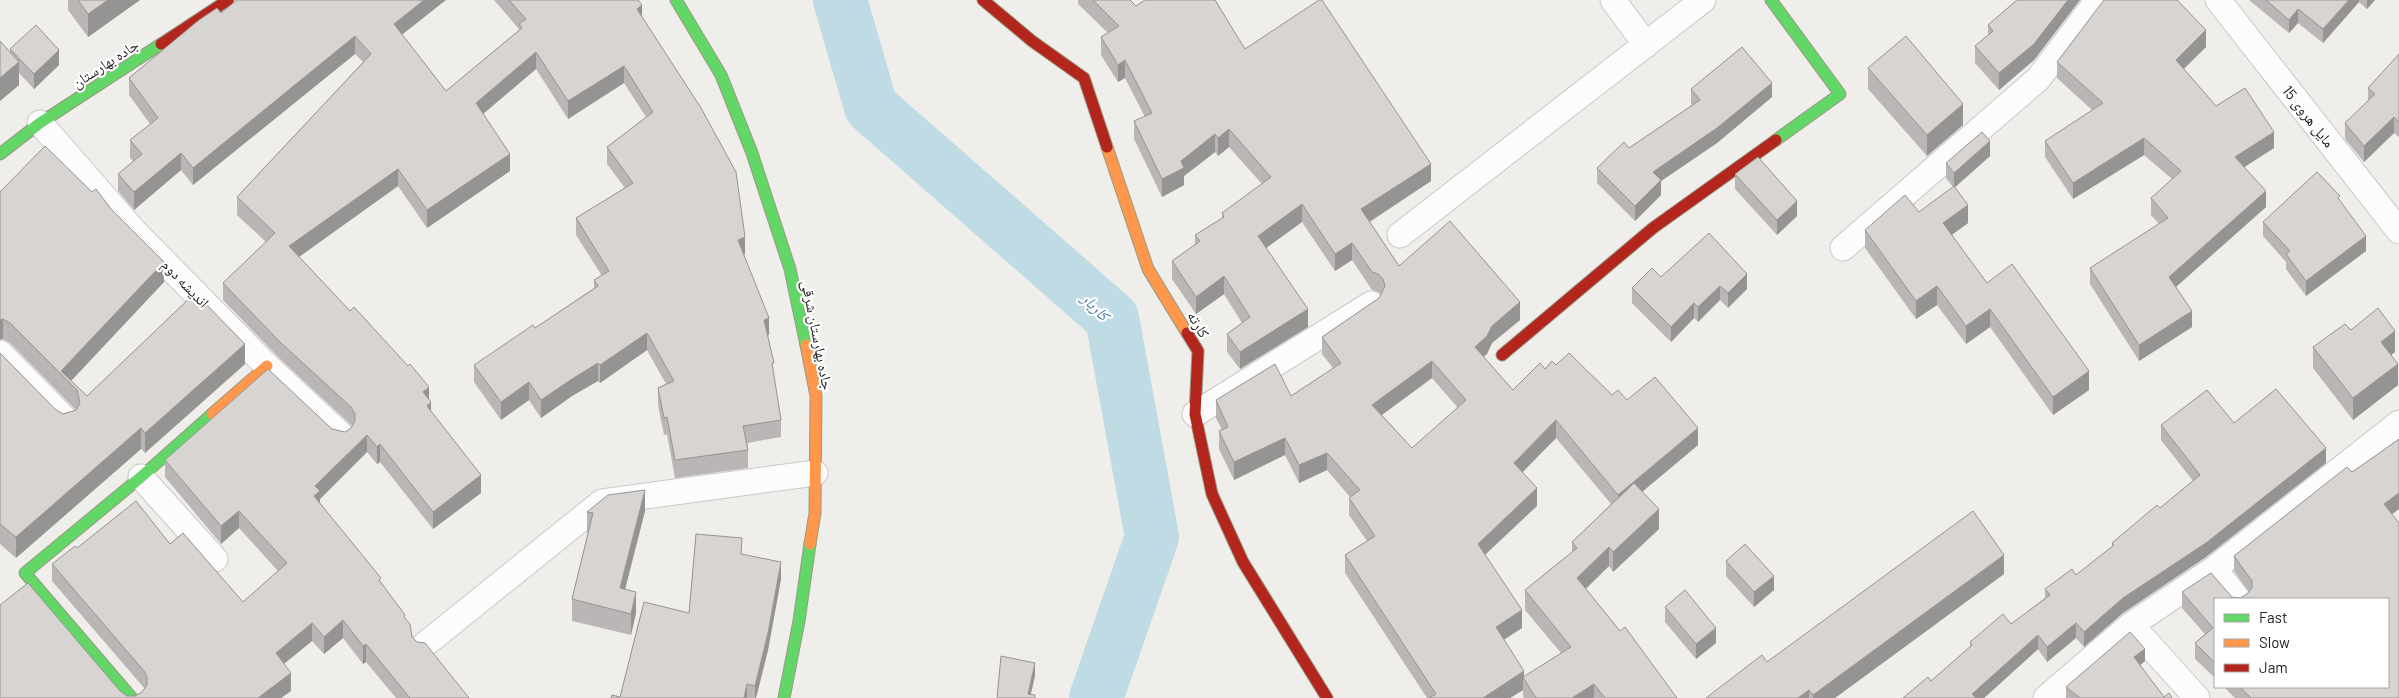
<svg xmlns="http://www.w3.org/2000/svg" width="2399" height="698" font-family="Barlow,'Noto Naskh Arabic',sans-serif">
	<style>
		.lines { fill: none; stroke-linecap: round; stroke-linejoin: round }
		.river { stroke: #bfdbe3; stroke-width: 54 }
		.street-casing { stroke: #c9c8c7; stroke-width: 27 }
		.fast-casing { stroke: #999a82; stroke-width: 13 }
		.slow-casing { stroke: #999a82; stroke-width: 13 }
		.jam-casing { stroke: #999a82; stroke-width: 13 }
		.street { stroke: #fdfcfc; stroke-width: 25 }
		.fast { stroke: #63d668; stroke-width: 11 }
		.slow { stroke: #ff974d; stroke-width: 11 }
		.jam { stroke: #b3261e; stroke-width: 11 }
		.wall { fill: #b9b6b5; fill-rule: evenodd }
		.shaded-wall { fill: #969493 }
		.building { fill: #d7d4d2; stroke: #969493; fill-rule: evenodd }
		.labels { text-anchor: middle; dominant-baseline: central; stroke-width: 4.5; stroke-linejoin: round; paint-order: stroke }
		.street-label { font-size: 15px; fill: #222; stroke: #fff }
		.water-label { font-size: 16px; font-style: italic; fill: #4a7aab; stroke: #fff }
	</style>
	<rect width="100%" height="100%" fill="#f0eeeb"/>
	<g class="lines">
		<path class="river" d="M840 0 871 107 1112 318 1152 537 1096 698"/>
		<g class="street-casing">
			<path id="street" d="M1613 0 1646 45
				M2218 0 2399 231
				M40 123 134 231 267 366 341 435
				M1400 235 1703 0
				M1843 248 2038 79 2098 0
				M0 353 66 420
				M1195 414 1371 304
				M141 477 215 559
				M2214 569 2238 599
				M2131 625 2197 698
				M423 646 602 502 815 473
				M2046 698 2131 625 2214 569 2399 423"/>
		</g>
		<g class="fast-casing">
			<path id="fast" d="M676 0 721 75 752 153 790 269 806 345
				M1771 0 1840 94 1776 140
				M0 154 40 123 161 44
				M132 698 25 573 141 477 212 414
				M784 698 799 621 810 544"/>
		</g>
		<g class="slow-casing">
			<path id="slow" d="M1107 147 1148 269 1187 333
				M806 345 816 396 815 513 810 544
				M212 414 267 366"/>
		</g>
		<g class="jam-casing">
			<path id="jam" d="M983 0 1032 41 1084 78 1107 147
				M161 44 228 0
				M1187 333 1198 351 1195 414 1212 494 1243 562 1327 698
				M1502 355 1653 228 1776 140"/>
		</g>
		<use href="#street" class="street"/>
		<use href="#fast" class="fast"/>
		<use href="#slow" class="slow"/>
		<use href="#jam" class="jam"/>
	</g>
	<path class="wall" d="M68 0H140L88 37 68 10Z
		M494 0H638L642 16 745 254H744L769 335 767 336 781 420V437L747 443 748 450V468L675 478 667 434 664 435 658 405V388L666 384 647 350 600 383 598 381 572 396 541 418 529 400 501 420 474 382V365L535 328 594 288V280L602 276 576 235V218L625 188 607 164V147L646 117 624 83 568 119 536 69 483 114 510 171 427 228 398 186 299 257 429 400 431 411 481 493 433 529 380 462 377 464 367 452 320 499V503L381 582 405 619 412 637 469 698H396L366 662 363 664 343 638 324 654 312 641 284 664 291 691 281 698H0L120 691 127 696H135L142 692 145 689 52 581V564L77 548 170 544 243 602 278 571 239 528 221 544 165 477V460L332 429 345 432 351 428 352 426 280 359 223 300V283L266 242 237 215V197L363 62 355 54 193 185 181 170 134 210 118 191V174L133 161 130 158V140L150 124 129 95V78L221 13 402 35 446 91 519 30V29Z
		M1078 0H1130L1136 6 1245 49 1431 181 1370 222 1399 266 1520 320 1492 343 1487 354 1483 357 1513 390 1545 369 1556 365 1612 395 1627 400 1698 445 1642 492 1659 529 1613 572 1609 566 1586 589 1620 631 1677 698H1524L1523 697V690L1510 698H1427L1345 573V555L1367 541 1349 515V498L1350 497 1327 470 1299 483 1285 455 1234 480 1219 449V431L1222 430 1216 418V400L1291 396 1333 368 1322 354V337L1379 298 1381 294 1378 292 1372 290 1352 260 1335 271 1302 222 1266 248 1308 327 1240 369 1227 352V334L1242 323 1224 294 1196 314 1172 279V261L1195 245V235L1222 218V213L1262 184 1229 147 1218 156 1215 152 1184 176V185L1162 197 1134 139V121L1145 117 1125 78 1118 82 1101 55V37L1108 33 1078 4ZM1432 378 1458 408 1412 448 1382 415ZM1556 438 1611 504 1572 542V553L1525 590V610L1561 653 1524 677 1504 639 1522 628 1485 555 1537 506 1522 472Z
		M2017 0H2080L2034 60 1999 90 1975 63V46L1988 35V25Z
		M2249 0H2375L2367 9 2359 2 2323 43 2298 23 2289 33Z
		M0 41 10 52V49L59 65 34 89 19 73V85L0 101Z
		M2206 47 2184 69 2216 106 2274 148 2244 167 2266 207 2176 287 2192 327 2139 361 2090 284V268L2159 224 2151 215V198L2172 179 2144 155 2073 199 2045 157V141L2092 110 2057 78V62Z
		M2399 54V137L2394 133 2364 162 2345 139V123L2368 101V88Z
		M1868 68 1963 125 1927 156 1868 89Z
		M1691 89 1772 97 1717 143 1661 181V195L1635 221 1597 183V168L1629 148 1692 105 1691 104Z
		M1990 156 1955 187 1968 223 1952 235 1987 283 2089 390 2053 415 1990 327 1966 344 1937 305 1916 319 1865 248V230L1919 212 1953 187 1946 178V163Z
		M1735 174 1797 216 1777 235 1735 189Z
		M0 192 164 282 71 381 87 396 245 364 145 453 141 449 16 558 0 544V353L56 410 63 414 76 410 10 343 3 339Z
		M2340 201 2366 251 2306 296 2286 269V262L2263 236V222Z
		M1661 277 1747 289 1728 308 1720 300 1698 322 1694 318 1671 342 1632 303V288Z
		M2351 330 2395 352 2391 355 2398 385 2353 420 2313 368V347Z
		M2234 423 2326 463 2206 557 2123 613 2084 647 2076 638 2047 662 2038 649 1984 698H1903L1931 681 1970 647V642L2011 624 2045 598V589L2076 575 2112 547V543L2160 508 2193 481 2161 440V425Z
		M2399 439V509L2392 514 2399 698H2235L2224 687H2388L2215 599V678L2195 659V643L2205 634 2182 608V592L2240 598 2247 594 2249 592 2234 571V556L2352 472 2378 454Z
		M645 511 625 589 636 613 631 635 572 621V599L588 533H587V512Z
		M742 554 781 579 768 650 756 698H611L620 697Z
		M1726 561 1774 590 1754 607 1726 576Z
		M2004 574 1835 698H1706L1767 662Z
		M1665 607 1716 643 1696 659 1665 622Z
		M2145 661 2140 665 2164 697 2172 698H2066V687Z"/>
	<path class="shaded-wall" d="M108 0H140L88 37V14Z
		M424 0H446L394 41V24Z
		M2068 0H2080L2034 60 1999 90V73Z
		M2349 0H2359V2L2323 43V29Z
		M2367 0H2375L2367 9Z
		M642 5V22L637 9Z
		M2298 9V23L2289 33V20Z
		M2206 30V47L2176 76V60Z
		M355 36V54L193 185V168Z
		M59 50V65L34 89V74Z
		M536 52V69L476 120V103Z
		M1125 60V78L1118 82V65Z
		M19 62V85L0 101V78Z
		M624 66V83L568 119V101Z
		M1772 83V97L1717 143 1661 181V195L1635 221V206L1653 172Z
		M1963 104V125L1927 156V135Z
		M2394 117V133L2364 162V146Z
		M1229 129V147L1218 156V138Z
		M2274 132V148L2235 173V157Z
		M1215 134V152L1184 176V185L1162 197V179L1181 161Z
		M2144 138V155L2073 199V183Z
		M1990 141V156L1954 188V173Z
		M181 153V170L134 210V192Z
		M510 154V171L427 228V210Z
		M1431 164V181L1361 227V209Z
		M398 169V186L289 264V246Z
		M2266 191V207L2169 293V277Z
		M1797 201V216L1777 235V220Z
		M1302 204V222L1258 254V236Z
		M1968 205V223L1943 241V223Z
		M2366 236V251L2306 296V281Z
		M745 237V254L738 257V240Z
		M1352 243V260L1335 271V254Z
		M164 262V282L69 383 61 371Z
		M1747 274V289L1728 308V293Z
		M1224 276V294L1196 314V297Z
		M1720 286V300L1698 322V307Z
		M1937 286V305L1916 319V301Z
		M1520 302V320L1492 343 1487 354 1475 364V347L1492 326Z
		M1694 303V318L1671 342V327Z
		M1308 309V327L1240 369V352Z
		M1990 309V327L1966 344V326Z
		M2192 311V327L2139 361V345Z
		M769 318V335L764 337V320Z
		M3 319V339L0 340V320Z
		M2395 331V352L2381 363V342Z
		M647 333V350L600 383V365Z
		M245 344V364L145 453V433Z
		M1432 361V378L1372 422V405Z
		M598 363V381L572 396 541 418V400L572 379Z
		M2398 364V385L2353 420V398Z
		M2089 371V390L2053 415V397Z
		M529 382V400L501 420V402Z
		M429 387V404L431 402V420L423 392Z
		M1556 420V438L1514 481V463Z
		M141 428V449L16 558V537Z
		M1698 428V445L1618 512V495Z
		M367 435V452L320 499V508L314 496 315 486Z
		M1285 438V455L1234 480V462Z
		M380 444V462L377 464V447Z
		M2326 448V463L2206 557 2123 613 2084 647V632L2123 598Z
		M1327 453V470L1299 483V465Z
		M481 475V493L433 529V512Z
		M1537 488V506L1478 561V544Z
		M645 490V511L620 609V588Z
		M2399 493V509L2384 520V504Z
		M1659 509V529L1613 572V552Z
		M239 511V528L221 544V526Z
		M1609 547V566L1577 597V578Z
		M2004 555V574L1835 698H1813V695Z
		M781 562V579L768 650 756 698H755V686Z
		M1774 576V590L1754 607V592Z
		M636 592V613L631 635V614Z
		M1522 610V628L1496 645V627Z
		M343 620V638L324 654V637Z
		M312 623V641L276 670V653Z
		M2076 623V638L2047 662V647Z
		M1716 628V643L1696 659V644Z
		M2038 635V649L1984 698H1972V694Z
		M366 644V662L363 664V646Z
		M2145 649V661L2134 670V657Z
		M1035 663V676L1030 698 1028 694Z
		M1524 671V679L1523 677V690L1510 698H1483Z
		M291 673V691L281 698H258Z
		M747 684V698H744Z
		M1594 684V698H1572Z
		M1809 690V698H1798Z"/>
	<path class="building" d="M78 0H108L88 14Z
		M237 0H424L394 24 446 91 522 28 519 24 526 19 509 0H638L642 5 637 9 701 108 736 172 745 237 738 240 769 318 764 320 774 363H772L781 420 743 426 748 450 675 460 667 417 664 418 658 388 674 381 647 333 600 365 598 363 572 379 541 400 529 382 501 402 474 365 533 325 535 328 598 286 594 280 609 271 576 218 633 183 607 147 653 112 624 66 568 101 536 52 476 103 510 154 427 210 398 169 289 246 350 311 354 307 408 366 410 364 429 387 423 392 431 402 427 406 481 475 433 512 380 444 377 447 367 435 315 486 320 491 314 496 381 578 379 580 405 615 404 617 410 624 412 637 417 642 425 643 469 698H410L366 644 363 646 343 620 324 637 312 623 276 653 291 673 258 698H0V605L28 583 120 691 127 696H135L142 692 147 685V677L144 671 52 564 75 546 77 548 136 501 170 544 183 533 243 602 287 563 239 511 221 526 165 460 268 369 332 429 345 432 351 428 355 421V414L351 407 280 342 223 283 275 233 237 197 371 54 355 36 193 168 181 153 134 192 118 174 142 154 130 140 158 118 129 78 199 20 217 8 221 13Z
		M1093 0H1130L1136 6 1145 0H1215L1245 49 1319 0H1322L1431 164 1361 209 1399 266 1450 221 1520 302 1492 326 1487 336 1475 347 1513 390 1540 363 1545 369 1552 361 1556 365 1569 353 1612 395 1618 390 1627 400 1655 377 1698 428 1618 495 1556 420 1514 463 1537 488 1478 544 1522 610 1496 627 1524 671 1483 698H1429L1436 694 1345 555 1375 536 1349 498 1360 490 1327 453 1299 465 1285 438 1234 462 1219 431 1228 427 1216 400 1275 364 1291 396 1341 363 1322 337 1379 298 1385 286 1383 279 1378 274 1372 272 1352 243 1335 254 1302 204 1258 236 1308 309 1240 352 1227 334 1250 317 1224 276 1196 297 1172 261 1200 241 1195 235 1224 217 1222 213 1271 177 1229 129 1218 138 1215 134 1181 161 1184 168 1162 179 1134 121 1152 113 1125 60 1118 65 1101 37 1119 26ZM1432 361 1466 400 1412 448 1372 405Z
		M2017 0H2068L2034 44 1999 73 1975 46 1993 31 1988 25Z
		M2104 0H2177L2206 30 2176 60 2216 106 2245 88 2274 132 2235 157 2266 191 2169 277 2192 311 2139 345 2090 268 2168 218 2151 198 2181 171 2144 138 2073 183 2045 141 2103 103 2057 62Z
		M2266 0H2349L2323 29 2298 9 2289 20Z
		M36 25 59 50 34 74 10 49Z
		M1906 36 1963 104 1927 135 1868 68Z
		M0 41 19 62 0 78Z
		M1742 47 1772 83 1717 128 1653 172 1661 180 1635 206 1597 168 1624 142 1629 148 1700 100 1691 89Z
		M2399 54V122L2394 117 2364 146 2345 123 2375 94 2368 88Z
		M1982 132 1990 141 1954 173 1946 163Z
		M45 146 92 192 96 189 111 209 164 262 61 371 87 396 195 293 245 344 145 433 141 428 16 537 0 524V353L56 410 63 414 76 410 80 403 77 390 10 323 3 319 0 320V192Z
		M1758 157 1797 201 1777 220 1735 174Z
		M2317 172 2340 196 2338 198 2366 236 2306 281 2286 254 2290 251 2263 222Z
		M1954 186 1968 205 1943 223 1987 283 2012 264 2089 371 2053 397 1990 309 1966 326 1937 286 1916 301 1865 230 1905 195 1919 212Z
		M1709 233 1747 274 1728 293 1720 286 1698 307 1694 303 1671 327 1632 288 1652 268 1661 277Z
		M2378 308 2395 331 2381 342 2398 364 2353 398 2313 347 2345 324 2351 330Z
		M2276 389 2326 448 2206 543 2123 598 2084 632 2076 623 2047 647 2038 635 1972 694 1976 698H1903L1928 677 1931 681 1972 645 1970 642 2003 614 2011 624 2050 595 2045 589 2072 569 2076 575 2114 545 2112 543 2157 505 2160 508 2200 475 2161 425 2207 390 2234 423Z
		M2399 439V493L2384 504 2399 523V698H2251L2240 687H2388V599H2215V663L2195 643 2213 628 2182 592 2211 573 2232 597 2240 598 2247 594 2252 588V581L2234 556 2347 467 2352 472 2378 454Z
		M1634 483 1659 509 1613 552 1609 547 1577 578 1620 631 1625 627 1677 698H1605L1594 684 1572 698H1536L1523 677 1571 647 1525 590 1577 548 1572 542Z
		M645 490 620 588 636 592 631 614 572 599 593 513 587 512 608 495Z
		M1973 511 2004 555 1813 695 1809 690 1798 698H1706L1762 655 1767 662Z
		M696 534 742 538 741 554 781 562 768 633 755 686 747 684 744 698H611L612 695 620 697 644 602 689 613Z
		M1745 544 1774 576 1754 592 1726 561Z
		M1685 590 1716 628 1696 644 1665 607Z
		M2130 632 2145 649 2134 657 2164 697 2169 693 2172 698H2080L2066 687Z
		M1001 656 1035 663 1028 694 1035 695V698H997Z"/>
	<g class="labels">
		<g class="street-label">
			<text transform="translate(105 63) rotate(-33)">جاده بهارستان</text>
			<text transform="translate(2309 116) rotate(52)">مایل هروی 15</text>
			<text transform="translate(186 283) rotate(46)">اندیشه دوم</text>
			<text transform="translate(1199 324) rotate(59)">کارته</text>
			<text transform="translate(818 335) rotate(79)">جاده بهارستان شرقی</text>
		</g>
		<g class="water-label">
			<text transform="translate(1096 306) rotate(45)">کاربار</text>
		</g>
	</g>
	<rect x="2214" y="598" width="175" height="90" fill="#ffffff" stroke="#a7a7a7"/>
	<rect x="2224" y="614" width="25" height="8" fill="#63d668" stroke="#a7a7a7"/>
	<text x="2259" y="623" font-size="15" fill="#222222">Fast</text>
	<rect x="2224" y="639" width="25" height="8" fill="#ff974d" stroke="#a7a7a7"/>
	<text x="2259" y="648" font-size="15" fill="#222222">Slow</text>
	<rect x="2224" y="664" width="25" height="8" fill="#b3261e" stroke="#a7a7a7"/>
	<text x="2259" y="673" font-size="15" fill="#222222">Jam</text>
</svg>
